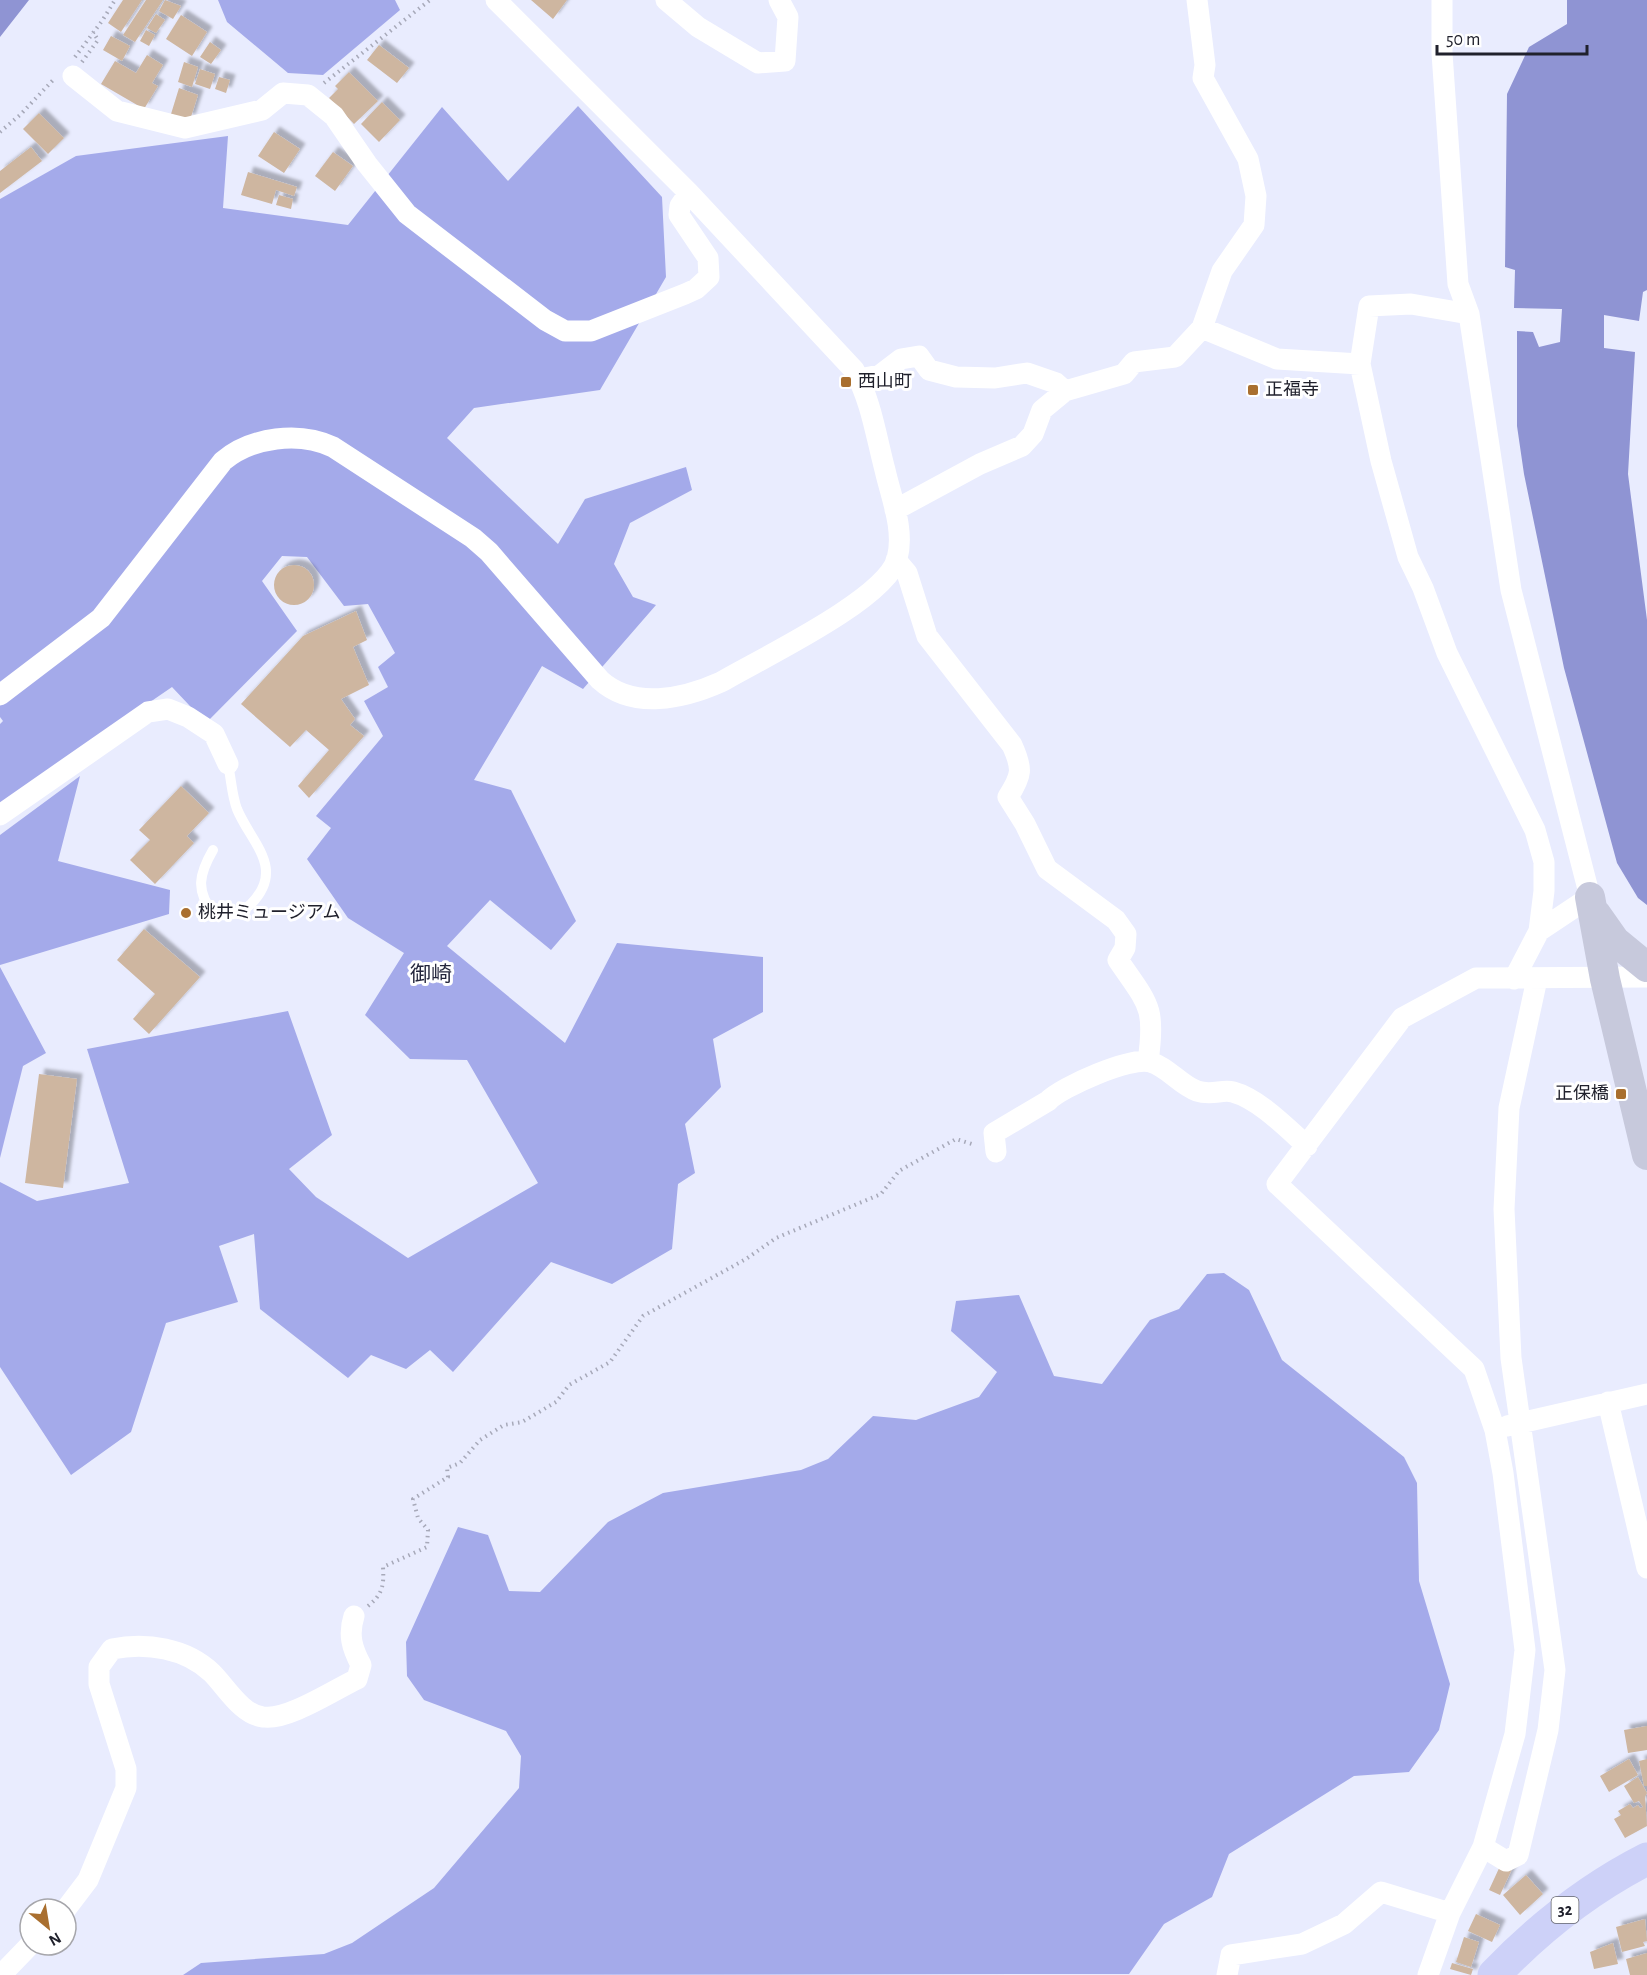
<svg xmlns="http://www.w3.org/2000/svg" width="1647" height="1975" font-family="'Alegreya Sans','Noto Sans JP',sans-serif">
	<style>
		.forest { fill: #a4aaea }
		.water { fill: #8f94d3 }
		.building { fill: #ceb6a0; filter: url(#shadow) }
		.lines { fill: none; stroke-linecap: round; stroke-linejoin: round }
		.path { stroke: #a7a9b9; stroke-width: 4; stroke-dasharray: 1.5 4.5; stroke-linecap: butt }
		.lane { stroke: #fff; stroke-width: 10 }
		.street { stroke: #fff; stroke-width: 21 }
		.secondary { stroke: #c7c9dc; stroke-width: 30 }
		.primary { stroke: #cdd1f8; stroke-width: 33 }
		.poi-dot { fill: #a96f2f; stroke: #fff; stroke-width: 2 }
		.labels { text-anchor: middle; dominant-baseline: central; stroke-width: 6; stroke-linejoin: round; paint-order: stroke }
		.shield { fill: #fff; stroke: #63646b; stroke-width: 1.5 }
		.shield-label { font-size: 16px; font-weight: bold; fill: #20212c }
		.poi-label { font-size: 18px; fill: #20212c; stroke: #fff; text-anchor: start }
		.quarter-label { font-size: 21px; fill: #25273d; stroke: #fff }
	</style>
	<defs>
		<filter id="shadow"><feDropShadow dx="5.5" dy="-5.5" stdDeviation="1.5" flood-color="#0004"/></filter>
	</defs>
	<rect width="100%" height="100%" fill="#e9ecfe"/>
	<path class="forest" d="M218 0H395L400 10 323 75 288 73 227 22Z
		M578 106 662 197 666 277 600 390 474 408 447 438 558 544 585 499 686 467 692 490 630 523 614 564 633 597 656 605 583 689 542 666 474 780 511 790 576 921 551 950 490 900 447 946 565 1043 617 943 763 957V1012L713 1039 721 1087 685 1124 695 1173 678 1184 672 1249 612 1284 551 1262 453 1372 430 1350 406 1369 371 1355 348 1378 260 1309 254 1234 219 1246 238 1302 166 1323 131 1432 71 1475 0 1367V1182L37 1201 129 1183 87 1049 288 1011 332 1135 289 1169 316 1197 408 1258 538 1183 467 1060 410 1059 365 1015 404 953 348 918 307 859 331 828 316 816 383 736 364 701 388 687 378 667 395 653 368 604 344 606 307 557 282 556 262 581 297 631 206 723 172 687 0 805V724L3 721 0 717V199L76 156 228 136 223 208 348 225 442 107 508 181Z
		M80 776 58 861 170 890 169 914 0 965V835Z
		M0 967 46 1053 23 1066 0 1158Z
		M1224 1273 1249 1290 1282 1360 1404 1457 1417 1483 1419 1581 1450 1684 1439 1730 1409 1772 1354 1776 1229 1854 1212 1897 1164 1924 1129 1974 183 1975 201 1963 324 1954 352 1943 434 1888 519 1788 521 1756 506 1731 424 1700 407 1676 406 1642 458 1527 488 1535 509 1591 540 1592 608 1522 663 1493 801 1470 828 1459 873 1416 916 1420 979 1397 997 1372 951 1331 956 1301 1019 1295 1054 1376 1102 1384 1150 1320 1179 1309 1207 1274Z"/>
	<path class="water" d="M0 0H29L0 37Z
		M1567 0H1647V290L1643 292 1639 321 1604 315V348L1635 352 1628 474 1647 620V905L1638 898 1617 863 1564 668 1524 474 1517 426V331L1533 332 1539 347 1560 342 1562 309 1514 308 1515 270 1505 267 1507 94 1529 47 1567 24Z"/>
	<path class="building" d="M123 0H142L121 32 108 23Z
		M146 0H163L135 42 123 35Z
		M165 0 181 6 173 19 159 11Z
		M531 0H567L553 19Z
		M156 14 165 20 156 33 147 28Z
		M181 15 207 32 192 56 166 39Z
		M146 30 155 35 149 46 140 41Z
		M111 36 130 46 122 61 103 50Z
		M210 42 221 50 211 64 200 57Z
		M379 45 409 68 397 83 367 60Z
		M147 55 163 65 152 83 158 86 144 109 101 84 115 61 136 73Z
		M184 62 198 67 192 87 178 82Z
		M200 69 215 74 210 89 195 84Z
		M349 72 378 101 354 124 329 98 338 89 335 86Z
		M219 77 230 80 226 93 215 89Z
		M179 88 198 95 190 120 171 114Z
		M382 102 400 120 379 142 361 124Z
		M39 113 64 138 48 154 23 129Z
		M274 132 300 149 284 173 258 156Z
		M31 147 42 161 0 193V171Z
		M333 152 353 166 335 191 315 176Z
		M248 172 297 187 294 196 276 190 272 204 241 195Z
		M279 195 293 199 291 209 276 205Z
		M274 585a20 20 0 1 1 40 0a20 20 0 1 1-40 0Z
		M356 611 367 640 353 647 369 685 341 699 355 719 350 725 364 736 309 798 298 786 329 750 306 730 290 747 241 704 303 636Z
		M181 786 209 813 187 836 194 843 155 884 130 860 150 840 139 830Z
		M144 929 200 977 149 1034 133 1019 155 994 117 960Z
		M39 1074 77 1079 63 1188 25 1183Z
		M1647 1726V1750L1628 1753 1624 1730Z
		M1629 1759 1638 1775 1609 1792 1600 1776Z
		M1647 1759V1786H1644L1639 1761Z
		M1638 1777 1647 1793 1645 1797 1647 1826 1625 1838 1614 1819 1621 1815 1618 1811 1630 1804 1633 1808 1638 1805 1640 1808 1643 1807 1639 1801 1634 1803 1624 1786Z
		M1501 1864 1512 1869 1500 1895 1489 1890Z
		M1526 1875 1543 1894 1520 1915 1503 1895Z
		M1476 1914 1500 1925 1492 1942 1468 1931Z
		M1645 1919 1647 1941 1643 1942 1645 1946 1622 1952 1616 1927Z
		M1464 1937 1479 1942 1471 1967 1456 1962Z
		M1613 1943 1618 1964 1594 1969 1590 1952Z
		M1647 1953V1975H1630L1626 1959Z
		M1452 1963 1473 1969 1471 1975 1450 1969Z"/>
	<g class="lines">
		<path class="path" d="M75 57 102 21 115 0
			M82 62 98 40 93 32
			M324 83 430 0
			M0 132 20 115 55 78
			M368 1606C383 1594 384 1585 383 1567L427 1547 428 1530 418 1518 413 1499 448 1477 447 1468 460 1463 480 1440 504 1425 522 1422 556 1402 569 1385 610 1362 643 1316 746 1259 776 1238 881 1194 899 1171 956 1139 975 1145"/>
		<path class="lane" d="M213 850C199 874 195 891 214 914 228 917 240 915 251 904 286 868 251 843 237 809 232 796 231 778 228 764"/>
		<path class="street" d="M666 0 698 27 758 63 785 61 788 17 779 0
			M1442 0V53L1458 284 1469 314 1511 590 1590 897 1539 931 1514 979
			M73 76 117 111 185 128 262 110 283 93 308 95 334 116 367 164 407 214 545 320 565 331H591L685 294 696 289 709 277 708 258 679 215 680 206 689 193
			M1469 314 1411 304 1369 306 1360 364 1381 461 1408 557 1423 588 1447 653 1535 830 1544 862V891L1539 931
			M1202 328 1277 359 1360 364
			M859 379 880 375 901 359 919 356 929 370 956 377 995 378 1027 373 1056 383 1065 391
			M895 510 980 464 1022 446 1033 434 1042 410 1065 391 1124 374 1134 362 1175 357 1202 328 1222 271 1254 225 1256 196 1248 159 1203 78 1205 65 1197 0
			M896 560 907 573 927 636 1012 745C1023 769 1022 775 1008 797L1025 824 1047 869 1116 920 1126 934 1125 948 1118 960C1148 1004 1156 1006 1148 1061
			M0 695 101 618 223 461C252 437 299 431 333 447L473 538 489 552 600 680C633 710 683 699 721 682 760 659 885 600 897 559 905 530 891 497 885 470 876 436 871 400 854 370L689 193 496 0
			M0 815 148 712 168 709 188 717 214 734 228 764
			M996 1152 994 1133 1048 1101C1061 1087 1132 1056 1150 1062 1168 1067 1180 1085 1197 1091 1212 1096 1222 1089 1233 1092 1259 1099 1287 1128 1307 1146
			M1608 1402 1647 1568
			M1507 1426 1647 1394
			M1483 1847 1506 1861 1518 1855 1548 1730 1555 1670 1511 1358 1504 1209 1509 1108 1537 979
			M66 1909 88 1880 126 1788V1769L99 1684V1667L112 1649C146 1642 186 1648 212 1673 226 1687 242 1715 263 1717 287 1721 334 1690 357 1679L361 1665C352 1648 348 1635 354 1616
			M1 1975 30 1945
			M1227 1975 1231 1955 1302 1944 1344 1924 1381 1892 1450 1913
			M1428 1975 1450 1913 1483 1847 1515 1734 1525 1650 1503 1473 1495 1430 1474 1369 1277 1184 1402 1018 1476 978 1647 977"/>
		<path class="secondary" d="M1590 897 1605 979 1647 1155
			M1596 914 1615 941 1647 967"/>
		<path class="primary" d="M1494 1975C1539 1928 1588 1889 1647 1859"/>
	</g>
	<g class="poi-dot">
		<rect x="840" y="376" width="12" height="12" rx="3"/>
		<rect x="1247" y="384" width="12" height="12" rx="3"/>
		<circle cx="186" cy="913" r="6"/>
		<rect x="1615" y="1088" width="12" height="12" rx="3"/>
	</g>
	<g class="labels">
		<rect class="shield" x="1551.5" y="1897" width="27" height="26" rx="4.5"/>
		<g class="shield-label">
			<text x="1565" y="1910">32</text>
		</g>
		<g class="poi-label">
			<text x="858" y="382">西山町</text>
			<text x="1265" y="390">正福寺</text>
			<text x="198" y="913">桃井ミュージアム</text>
			<text x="1609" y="1094" text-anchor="end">正保橋</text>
		</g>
		<g class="quarter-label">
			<text x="431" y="974">御崎</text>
		</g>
	</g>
	<g transform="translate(48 1927) rotate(150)"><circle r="28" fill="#ffffff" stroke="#a6a6ab" stroke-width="1.5"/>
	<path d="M0-4.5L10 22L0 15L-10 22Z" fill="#a96f2f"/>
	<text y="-9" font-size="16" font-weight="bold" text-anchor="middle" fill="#20212c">N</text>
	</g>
	<path d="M1437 45v9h150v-9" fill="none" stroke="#20212c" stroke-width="3"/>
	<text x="1446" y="45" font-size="18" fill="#20212c" stroke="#ffffff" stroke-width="4.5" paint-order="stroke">50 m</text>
</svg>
